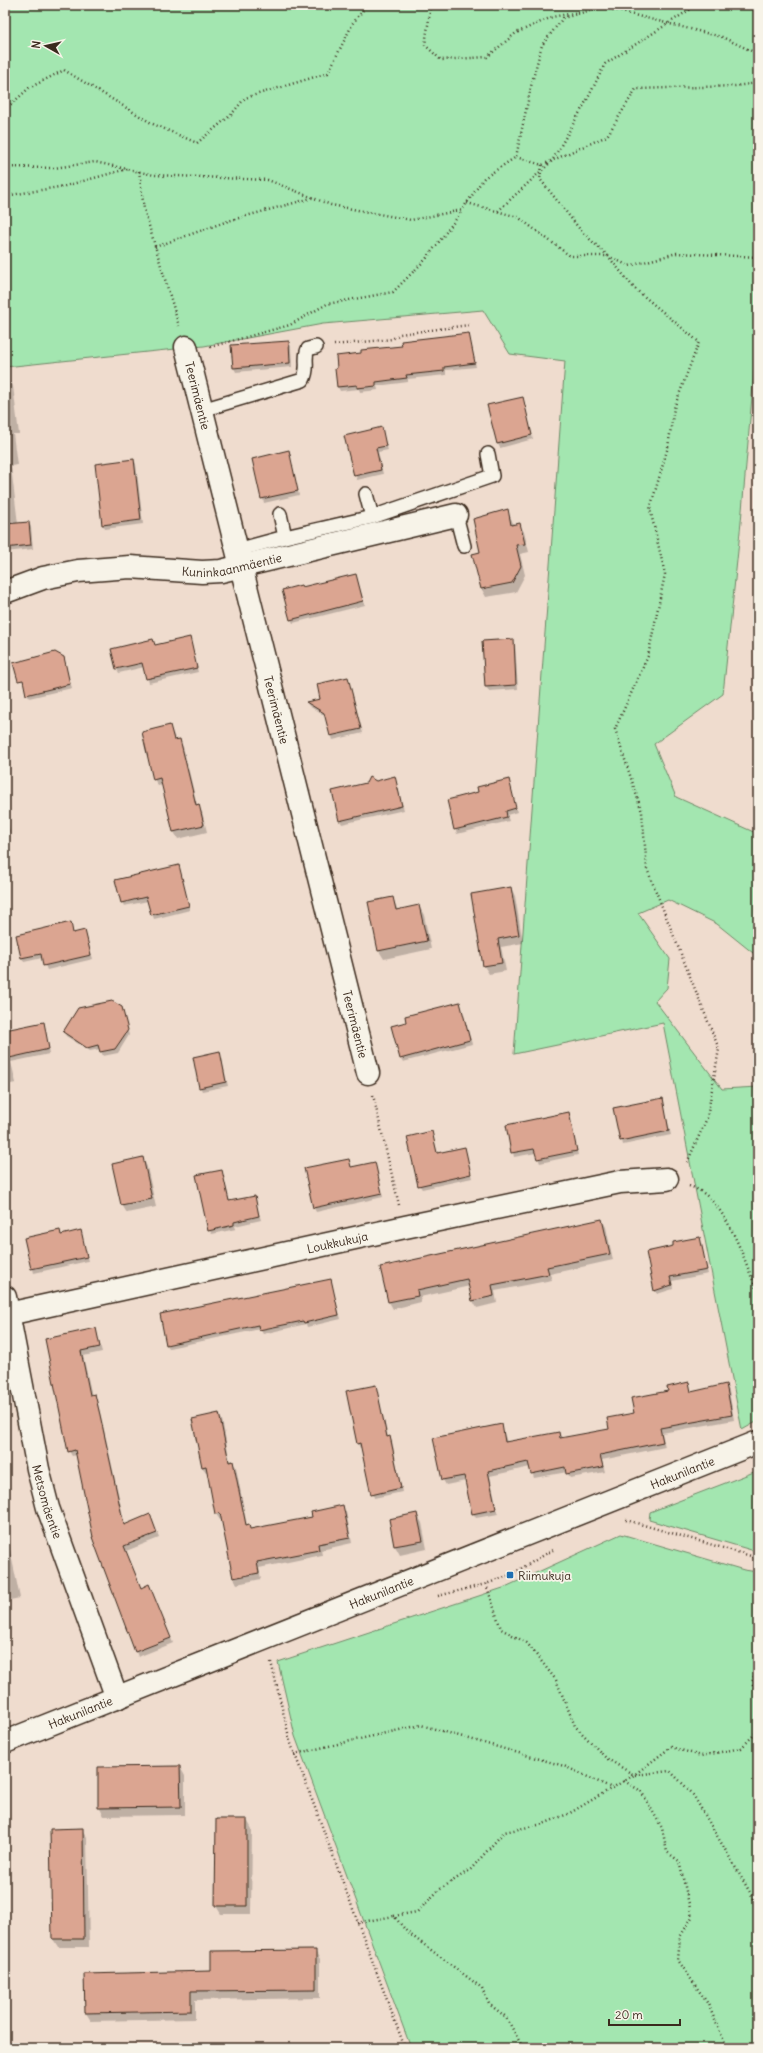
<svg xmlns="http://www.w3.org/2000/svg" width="763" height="2053" font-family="Delius,sans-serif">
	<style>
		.green { fill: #a3e6b0; stroke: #6f8867 }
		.shadow { fill: #0003 }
		.building { fill: #dba591; stroke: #3b2a1e }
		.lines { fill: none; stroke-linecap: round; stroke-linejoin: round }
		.lane-casing { stroke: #3b2a1e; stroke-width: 16 }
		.street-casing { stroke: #3b2a1e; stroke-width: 25 }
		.secondary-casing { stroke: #3b2a1e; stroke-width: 25 }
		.path { stroke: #3b2a1e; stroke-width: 2.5; stroke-dasharray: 1 3; stroke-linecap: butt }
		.lane { stroke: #f7f3e8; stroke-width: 13 }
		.street { stroke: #f7f3e8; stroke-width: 22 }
		.secondary { stroke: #f7f3e8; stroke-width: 22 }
		.poi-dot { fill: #1f6fb2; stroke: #f7f3e8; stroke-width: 1.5 }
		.labels { text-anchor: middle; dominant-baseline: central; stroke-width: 3.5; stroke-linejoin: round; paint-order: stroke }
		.street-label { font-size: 12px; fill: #3b2a1e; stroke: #f7f3e8 }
		.poi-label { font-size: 12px; fill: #3b2a1e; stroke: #f7f3e8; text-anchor: start }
	</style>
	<rect width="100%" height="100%" fill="#efdcce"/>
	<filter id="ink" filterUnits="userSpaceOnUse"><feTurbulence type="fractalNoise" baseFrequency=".025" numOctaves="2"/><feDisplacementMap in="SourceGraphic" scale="8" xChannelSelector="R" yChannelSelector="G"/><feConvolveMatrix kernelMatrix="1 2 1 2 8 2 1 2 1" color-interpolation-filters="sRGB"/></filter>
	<g filter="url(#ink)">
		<path class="green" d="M5 5H758V328L741 522 723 694 654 744 676 797 758 834V957L717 924 668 900 638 913 670 959 667 988 655 1001 722 1089 758 1087V1421L742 1430 663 1023 514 1054 565 361 510 354 483 310 323 324 204 346 5 367Z
			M754 1472 758 1484V1552L649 1520 650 1512Z
			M621 1534 744 1570 758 1572V2048H411L295 1736 278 1662 503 1588Z"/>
		<path class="shadow" d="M469 334 476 367 446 370V375L408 379V382L377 386 378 390 360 392 359 389 340 391 338 387 336 370 403 347Z
			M288 342 291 346 292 367 236 372 234 368Z
			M11 382 13 386 19 434H13L17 465 11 466 18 524 29 523 31 527 33 549 5 552V383Z
			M522 398 533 439 500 448 498 444Z
			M381 429 388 450 378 452 383 474 357 480 346 437Z
			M288 452 299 495 264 503 253 460Z
			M134 460 136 464 143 524 105 529 103 525Z
			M507 510 514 525 519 524 524 532 529 552 520 554 525 575 516 592 486 597 481 588Z
			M356 575 365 605 293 623 291 619 302 588Z
			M189 638 198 672 149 683 144 667 119 673 117 669 112 650 153 640 155 646Z
			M513 640 515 644 518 689 489 691 486 687Z
			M63 658 72 688 29 698 27 694Z
			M348 678 363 733 333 740 325 716 309 706 307 703 322 699Z
			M170 726 176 741 179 740 183 747 197 805 202 812 207 832 178 839 174 832 163 785 158 786 154 779Z
			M395 777 404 810 342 824 340 820 375 782Z
			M508 780 517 812 507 815 509 821 457 834 448 801 479 793Z
			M5 816 10 831 5 847Z
			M178 866 190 910 154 919 148 901 124 906 122 902Z
			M511 888 515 896 523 943 501 947 506 971 489 974 484 966 472 895Z
			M393 898 398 911 419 906 424 915 431 949 384 959 379 951Z
			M70 924 74 934 85 931 93 959 47 970 42 958 24 962 22 958Z
			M460 1003 472 1044 403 1062 401 1058 407 1022Z
			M121 1007 129 1035 118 1053 103 1056 100 1049 90 1051 66 1036 64 1032Z
			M43 1023 45 1027 49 1054 11 1062 16 1083 5 1085V1031Z
			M220 1052 228 1086 202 1091 200 1087Z
			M662 1099 671 1135 623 1145 614 1108Z
			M569 1113 578 1155 540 1163 536 1153 514 1157 507 1126Z
			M432 1133 438 1154 464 1148 472 1178 422 1189 419 1185Z
			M143 1158 147 1167 156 1207 127 1213 122 1205 114 1165Z
			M348 1160 351 1168 374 1163 383 1197 316 1212 314 1208Z
			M222 1171 230 1202 254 1197 261 1220 235 1226 236 1229 212 1234 209 1230Z
			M602 1220 606 1227 613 1260 550 1274 552 1280 495 1291 497 1303 477 1308 473 1301 470 1286 420 1297 421 1302 393 1309 389 1302 382 1267Z
			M59 1231 62 1236 80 1232 88 1261 34 1273 25 1239Z
			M699 1238 708 1274 672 1281 673 1289 657 1294 655 1290 675 1247Z
			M330 1280 341 1319 307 1327 306 1324 263 1334 260 1329 169 1348 167 1345Z
			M96 1329 102 1352 83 1356 92 1396 94 1395 97 1400 102 1421 125 1525 152 1520 159 1538 126 1551 141 1589 151 1590 173 1643 138 1657 93 1538 95 1537 77 1455 72 1456 69 1451 46 1340Z
			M688 1383 692 1392 726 1385 729 1391 734 1420 662 1433 665 1447 602 1460 605 1472 570 1478 567 1472 534 1478 530 1467 490 1476 498 1514 476 1518 473 1513 466 1481 446 1485 443 1480 501 1425 507 1442 559 1433 562 1438 610 1430 669 1391Z
			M376 1387 388 1437H389L392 1441 402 1492 374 1498 362 1447 360 1448 358 1444Z
			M219 1415 222 1420 230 1462H232L236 1467 247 1526 251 1530 313 1517 342 1506 346 1512 352 1543 321 1550 322 1555 259 1568 261 1579 237 1584 234 1578 222 1519 220 1520 216 1514 208 1472H206L202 1467 193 1420Z
			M417 1514 422 1523 427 1549 400 1555 395 1546 390 1519Z
			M5 1536 8 1540 20 1598 5 1601Z
			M180 1767 185 1776V1815L104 1816 99 1807Z
			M247 1820 252 1829 251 1914H221L216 1906Z
			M82 1829 87 1838 89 1947H58L53 1939Z
			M315 1951 320 1959V1998L195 2000V2019L91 2021 86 2013 212 1972Z"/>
		<path class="building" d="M469 333 475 363 444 367V371L406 375 407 378 376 382V386L357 388V385L337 387 335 369 337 368 336 356 361 353V350L402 346 401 341Z
			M289 341 290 363 233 368 231 345Z
			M523 397 532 435 497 444 487 405Z
			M382 427 386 446 376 448 381 470 354 476 344 436Z
			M289 450 298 491 261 499 252 459Z
			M134 459 141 520 102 525 95 464Z
			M508 509 511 525 520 523 525 544 516 545 521 566 512 583 481 589 472 554 480 552 473 519Z
			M29 522 31 545 5 548V524Z
			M356 574 363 601 290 620 282 590 301 585 302 587Z
			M190 637 197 668 146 679 142 663 116 669 111 649 153 639 155 645Z
			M514 639 516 685 485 687 482 641Z
			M55 652 64 657 70 684 26 695 23 680 18 681 13 663Z
			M348 677 361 729 330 736 324 713 306 702 320 699 317 684Z
			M170 725 174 740 180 739 196 805 199 804 204 825 173 832 160 778 153 780 142 732Z
			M395 776 402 806 339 821 332 791 366 783 369 777 376 781Z
			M509 779 516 808 506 811 507 817 454 830 447 800 478 792 477 787Z
			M179 865 189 906 151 915 146 897 121 903 115 880Z
			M511 887 519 935 498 939 502 963 483 966 471 894Z
			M393 897 396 910 419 905 427 941 378 951 368 902Z
			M71 922 73 933 85 930 91 955 43 966 41 954 21 958 16 935Z
			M112 1001 122 1007 128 1030 115 1049 100 1052 98 1045 87 1048 63 1032 78 1008Z
			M460 1002 470 1040 400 1059 391 1026 406 1022 405 1016Z
			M44 1022 49 1049 5 1059V1030Z
			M220 1051 226 1082 199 1088 193 1057Z
			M663 1098 669 1131 620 1141 613 1108Z
			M569 1112 577 1151 537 1159 534 1149 511 1153 506 1125Z
			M432 1131 437 1153 465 1147 471 1174 418 1186 407 1137Z
			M143 1157 152 1199 121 1205 112 1164Z
			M349 1159 351 1167 375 1162 382 1193 313 1208 304 1168Z
			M222 1170 229 1201 255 1196 259 1216 234 1222V1225L208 1231 196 1175Z
			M602 1219 610 1254 547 1267 549 1274 492 1285 494 1296 472 1301 467 1279 417 1290 418 1296 388 1302 380 1267Z
			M60 1230 61 1235 81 1230 87 1257 31 1269 24 1238Z
			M700 1237 707 1270 670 1277 672 1285 654 1291 646 1252 673 1246V1242Z
			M331 1279 339 1315 304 1323 303 1321 259 1330 258 1325 166 1345 160 1314Z
			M96 1328 100 1347 81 1351 90 1395 95 1394 100 1415 124 1525 150 1514 157 1533 124 1546 141 1588 149 1584 171 1638 135 1652 92 1537H93L75 1450 68 1452 45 1339Z
			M689 1382 691 1392 726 1384 732 1415 660 1428 663 1442 600 1455 603 1467 566 1474 565 1467 531 1474 528 1462 488 1471 496 1509 472 1514 464 1476 442 1480 433 1438 502 1424 505 1442 559 1432 560 1438 609 1429 607 1418 634 1413 631 1398 668 1391 667 1387Z
			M376 1385 387 1437 390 1436 401 1488 371 1495 360 1443 357 1444 346 1391Z
			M219 1413 229 1462 233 1461 246 1525 249 1524 250 1529 312 1517 311 1512 343 1505 350 1538 318 1544 319 1550 257 1562 259 1573 233 1578 220 1513 215 1514 206 1466 202 1467 192 1419Z
			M417 1513 423 1541 394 1546 389 1519Z
			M180 1766 181 1807 98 1808V1767Z
			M216 1819H247V1906H215Z
			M83 1828 84 1939H52L50 1829Z
			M316 1950V1990L191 1991V2011L85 2013 84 1974 211 1971V1951Z"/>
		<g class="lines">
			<g class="lane-casing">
				<path id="lane" d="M202 410 303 380C310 367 303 359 308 349L316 347
					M456 515 464 546
					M372 517 492 476 488 454
					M285 537 372 517 366 494
					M237 550 285 537 280 514"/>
			</g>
			<g class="street-casing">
				<g id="street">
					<path id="s1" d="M186 347 368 1073"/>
					<path id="s2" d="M5 592 43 578 78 571 130 567 202 572 221 571 456 515"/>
					<path id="s3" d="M5 1297 38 1469 48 1508 117 1698"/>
					<path id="s4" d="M8 1314 405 1227 620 1182 667 1179"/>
				</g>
			</g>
			<g class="secondary-casing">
				<g id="secondary">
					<path id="s5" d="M5 1742 758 1442"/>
				</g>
			</g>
			<path class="path" d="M431 5 425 45 441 60 487 57 516 33 552 17 579 12
				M604 7 613 5
				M5 110 29 88 64 70 153 124 197 143 231 115 245 98 328 73 353 23 367 5
				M516 157 542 165 607 136 636 89 735 86 758 83
				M542 165 540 179 582 232 608 256 634 288 699 342 674 408 668 447 650 509 665 574 648 656 615 729 642 812 647 869 719 1049 707 1118 686 1165
				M5 167 54 168 95 162 154 175 268 180 331 205 411 220 462 210 484 178 516 157 532 82 542 45 563 18 602 7 722 37 758 54
				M139 171 144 209 179 326
				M5 196 65 186 127 169
				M467 203 518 217 570 256H608L629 266 677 253 758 257
				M498 211 552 161 588 98 605 64 697 5
				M155 247 228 221 312 198
				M334 345 392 339 400 334 469 325
				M210 347 290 325 327 304 393 292 426 259 462 211
				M373 1095 399 1205
				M689 1186C726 1196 744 1261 758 1293
				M626 1520 758 1558
				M486 1584 501 1629 527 1643 556 1680 575 1726 606 1758 634 1775 670 1771 692 1793 758 1906
				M438 1596 486 1584 510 1575 553 1550
				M271 1662 290 1741 405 2048
				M758 1665 752 1682 758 1699
				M294 1754 421 1725 564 1766 612 1788
				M624 1781 641 1791 662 1828 667 1852 679 1861 692 1917 680 1937 678 1960 708 2004 727 2048
				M394 1916 417 1912 439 1890 471 1869 504 1832 543 1824 570 1813 634 1775 671 1747 701 1756 741 1748 758 1731
				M357 1923 394 1916 407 1932 482 1988 489 2004 506 2017 523 2048"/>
			<use href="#lane" class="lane"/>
			<use href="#street" class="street"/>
			<use href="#secondary" class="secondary"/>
		</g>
	</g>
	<rect class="poi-dot" x="506" y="1571" width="8" height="8" rx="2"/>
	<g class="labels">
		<g class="street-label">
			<text stroke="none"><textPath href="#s1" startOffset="50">Teerimäentie</textPath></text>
			<text stroke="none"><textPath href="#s2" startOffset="231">Kuninkaanmäentie</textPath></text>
			<text stroke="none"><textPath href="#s1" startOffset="374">Teerimäentie</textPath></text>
			<text stroke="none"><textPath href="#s1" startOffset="698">Teerimäentie</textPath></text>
			<text stroke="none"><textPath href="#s4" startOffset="337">Loukkukuja</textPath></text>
			<text stroke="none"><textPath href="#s5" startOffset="729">Hakunilantie</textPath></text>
			<text stroke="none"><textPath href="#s3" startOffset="209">Metsomäentie</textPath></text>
			<text stroke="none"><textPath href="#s5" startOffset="405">Hakunilantie</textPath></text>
			<text stroke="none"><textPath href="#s5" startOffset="81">Hakunilantie</textPath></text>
		</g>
		<g class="poi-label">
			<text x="518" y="1575">Riimukuja</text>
		</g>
	</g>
	<rect width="763" height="2053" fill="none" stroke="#f7f3e8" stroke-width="20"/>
	<rect x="10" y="10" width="743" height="2033" fill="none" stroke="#3b2a1e" stroke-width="1.5" filter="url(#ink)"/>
	<g transform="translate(46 46) rotate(278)" stroke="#f7f3e8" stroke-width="3" paint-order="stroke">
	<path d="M0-3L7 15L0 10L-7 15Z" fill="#3b2a1e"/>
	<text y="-6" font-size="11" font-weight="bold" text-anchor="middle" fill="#3b2a1e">N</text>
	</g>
	<path d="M609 2019v6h71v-6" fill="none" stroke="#3b2a1e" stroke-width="2"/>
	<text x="615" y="2019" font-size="12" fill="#3b2a1e" stroke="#f7f3e8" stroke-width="3" paint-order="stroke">20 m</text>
</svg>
